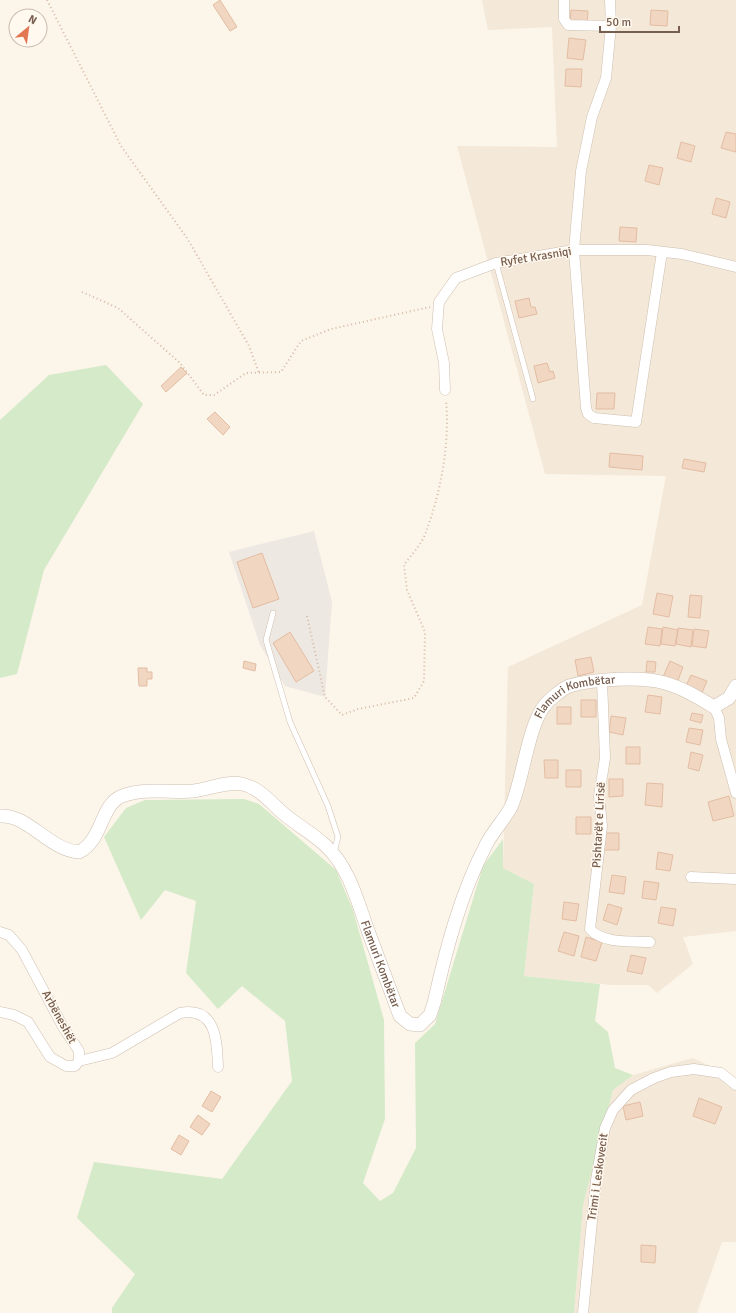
<svg xmlns="http://www.w3.org/2000/svg" width="736" height="1313" font-family="Signika,sans-serif">
	<style>
		.residential { fill: #f4e8d8 }
		.industrial { fill: #ede8e2 }
		.green { fill: #d5eac8 }
		.building { fill: #f1d6c2; stroke: #e3bda2 }
		.lines { fill: none; stroke-linecap: round; stroke-linejoin: round }
		.service-casing { stroke: #cebeaf; stroke-width: 6 }
		.minor-casing { stroke: #cebeaf; stroke-width: 11 }
		.tertiary-casing { stroke: #cebeaf; stroke-width: 14 }
		.path { stroke: #d7b9a4; stroke-width: 2; stroke-dasharray: 1 3; stroke-linecap: butt }
		.service { stroke: #fff; stroke-width: 5 }
		.minor { stroke: #fff; stroke-width: 10 }
		.tertiary { stroke: #fff; stroke-width: 13 }
		.labels { text-anchor: middle; dominant-baseline: central; stroke-width: 3; stroke-linejoin: round; paint-order: stroke }
		.street-label { font-size: 12px; fill: #775d4d; stroke: #fff9f0 }
	</style>
	<rect width="100%" height="100%" fill="#fcf5ea"/>
	<path class="residential" d="M482 0H736V931L683 937 693 964 657 993 648 985H612L524 976 534 884 503 868 508 667 642 605 666 476 545 474 457 146 557 147 552 27 488 30Z
		M693 1058 736 1078V1242H722L697 1313H574L583 1205 613 1090 633 1075Z"/>
	<path class="industrial" d="M314 531 332 602 325 697 285 686 260 645 229 552Z"/>
	<path class="green" d="M106 365 143 404 44 570 17 674 0 678V420L49 375Z
		M244 799 259 804 336 870 353 910 384 1020 385 1119 363 1183 380 1201 393 1193 416 1148 415 1043 435 1024 483 866 503 839V868L534 884 524 976 600 984 595 1021 608 1032 615 1068 633 1075 613 1090 583 1205 574 1313H112V1308L135 1274 77 1218 94 1162 222 1179 292 1081 285 1021 242 986 218 1009 186 973 196 901 165 890 141 920 104 837 126 808 145 800Z"/>
	<path class="building" d="M220 0 237 27 230 31 213 5Z
		M571 10 588 11 587 25 570 24Z
		M651 10 668 11 667 26 650 25Z
		M569 38 586 40 583 60 567 58Z
		M566 69H582L581 87 565 86Z
		M726 132 736 134V152L721 148Z
		M681 142 695 146 691 162 677 158Z
		M649 165 663 168 659 185 645 181Z
		M716 198 730 202 726 218 712 214Z
		M620 227 637 228 636 242 619 241Z
		M529 298 531 307H535L537 314 519 318 515 301Z
		M547 363 550 372 553 371 555 378 538 383 534 366Z
		M181 367 187 373 166 392 161 386Z
		M597 393H615L614 409H596Z
		M215 412 230 427 223 435 207 419Z
		M610 453 643 456 642 470 609 467Z
		M684 459 706 463 704 472 682 468Z
		M262 553 279 599 253 608 237 562Z
		M657 593 673 596 669 617 653 614Z
		M690 595 702 596 700 618 688 617Z
		M648 627 662 629 660 646 645 644Z
		M663 627 678 630 675 646 661 644Z
		M678 628 693 630 691 647 676 644Z
		M694 629 709 631 706 648 692 646Z
		M290 632 314 671 296 682 273 643Z
		M591 657 594 672 578 676 575 660Z
		M244 661 256 664 255 671 243 668Z
		M647 661 656 662 655 672H646Z
		M670 661 683 667 677 683 663 677Z
		M138 668H147V672H152V679H147V686H139Z
		M691 675 707 681 701 695 685 688Z
		M648 695 662 697 660 714 645 712Z
		M581 700H596V717H581Z
		M557 707H571V724H557Z
		M692 713 703 715 701 723 690 720Z
		M611 716 626 718 623 735 609 732Z
		M689 728 703 730 700 745 686 742Z
		M626 747H640V764H626Z
		M691 752 703 755 699 771 688 768Z
		M544 760H558V778H545Z
		M566 770H581V787H566Z
		M609 779H623V796L609 797Z
		M647 783 663 784 662 807 645 805Z
		M729 796 734 816 713 821 708 802Z
		M576 817H591V834H576Z
		M604 833H619V850H604Z
		M658 852 673 855 670 871 656 869Z
		M612 875 626 877 624 894 609 892Z
		M644 881 659 883 656 900 642 898Z
		M564 902 579 904 576 921 562 919Z
		M608 904 622 908 617 925 603 920Z
		M661 907 676 909 673 926 658 923Z
		M564 932 579 936 574 956 558 951Z
		M586 937 602 942 596 961 581 957Z
		M631 955 646 958 642 974 627 971Z
		M211 1091 221 1097 212 1112 202 1106Z
		M699 1098 722 1107 715 1124 693 1116Z
		M640 1102 643 1116 626 1120 623 1106Z
		M198 1115 210 1124 202 1135 190 1127Z
		M179 1135 189 1141 181 1155 171 1149Z
		M641 1245 656 1246 655 1263 641 1262Z"/>
	<g class="lines">
		<g class="service-casing">
			<path id="service" d="M496 263 533 399
				M273 613 266 640 290 722 328 806 338 837 334 852"/>
		</g>
		<g class="minor-casing">
			<path id="minor" d="M564 0V19L568 25 611 26
				M610 0 611 26 606 78 592 117 581 171 574 250 586 408 588 414 594 418 636 422 662 252
				M445 390 444 363 437 329 439 302 456 278 496 263 574 250H647L682 254 736 267
				M602 681 605 758 599 796 602 826 590 929C603 944 631 941 650 942
				M714 707 719 718 721 739 736 793
				M691 877 736 879
				M0 932 9 935 22 950 63 1027 79 1051V1061L75 1066H66L50 1057 28 1022 14 1015 0 1012
				M79 1061 112 1053 180 1013C216 1006 217 1040 218 1067
				M583 1313 596 1180 605 1128 613 1110 631 1090 654 1078 671 1072 694 1069 721 1073 736 1085"/>
		</g>
		<g class="tertiary-casing">
			<g id="tertiary">
				<path id="s1" d="M0 816C28 814 49 850 79 852 103 840 100 805 122 796 146 787 170 793 194 791 209 789 227 781 242 784 260 788 271 803 284 814 297 825 312 833 325 845 348 866 357 899 367 928 378 957 389 987 400 1016L410 1024 420 1025 430 1015 434 1003C446 949 461 892 487 843 494 830 504 820 511 807 523 781 528 725 545 705 550 699 562 689 569 686 592 679 642 676 665 683 683 688 699 698 714 707L729 698 736 686"/>
			</g>
		</g>
		<path class="path" d="M47 0 121 146 187 238 249 346 259 373
			M82 292 118 308 180 363 204 395H214L246 373 281 372 301 341 331 329 430 307
			M307 616 325 697 342 715 358 709 414 698 424 681 425 632 407 590 404 565C411 555 422 544 426 532 441 491 450 444 446 400"/>
		<use href="#service" class="service"/>
		<use href="#minor" class="minor"/>
		<use href="#tertiary" class="tertiary"/>
	</g>
	<g class="labels">
		<g class="street-label">
			<text transform="translate(536 257) rotate(-9)">Ryfet Krasniqi</text>
			<text stroke="none"><textPath href="#s1" startOffset="975">Flamuri Kombëtar</textPath></text>
			<text transform="translate(599 825) rotate(-87)">Pishtarët e Lirisë</text>
			<text stroke="none"><textPath href="#s1" startOffset="518">Flamuri Kombëtar</textPath></text>
			<text transform="translate(59 1017) rotate(61)">Arbëneshët</text>
			<text transform="translate(598 1177) rotate(-82)">Trimi i Leskovecit</text>
		</g>
	</g>
	<g transform="translate(28 28) rotate(29)"><circle r="19" fill="#fff9f0" stroke="#c9bbaf"/>
	<path d="M0-3L7 15L0 10L-7 15Z" fill="#e27752"/>
	<text y="-6" font-size="11" font-weight="bold" text-anchor="middle" fill="#775d4d">N</text>
	</g>
	<path d="M600 26v6h79v-6" fill="none" stroke="#775d4d" stroke-width="2"/>
	<text x="606" y="26" font-size="12" fill="#775d4d" stroke="#fff9f0" stroke-width="3" paint-order="stroke">50 m</text>
</svg>
